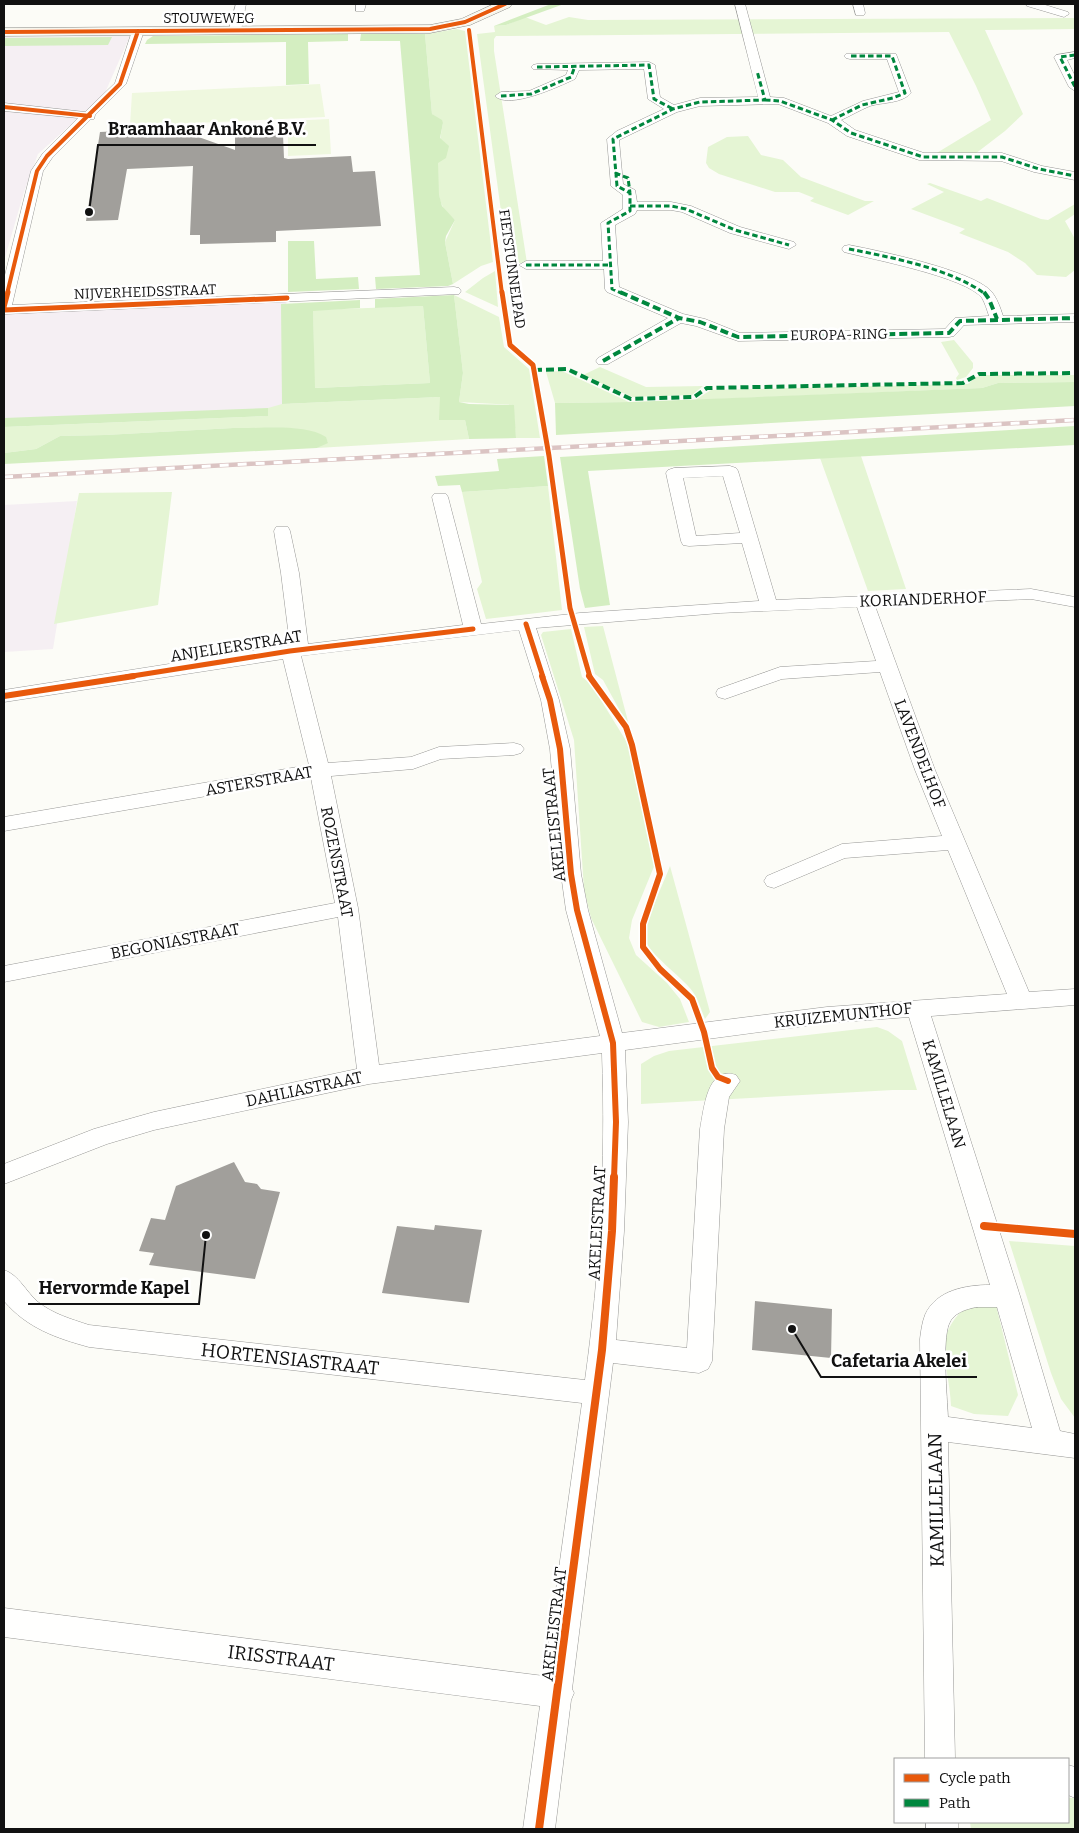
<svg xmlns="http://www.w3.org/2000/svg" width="1079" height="1833" font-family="Bitter,serif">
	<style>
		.industrial { fill: #f5eff3 }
		.green { fill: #e5f5d4 }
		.forest { fill: #d4eec1 }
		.pitch { fill: #eff8df }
		.building { fill: #a19f9b }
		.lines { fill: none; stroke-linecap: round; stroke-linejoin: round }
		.minor-casing { stroke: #979795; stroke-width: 1 }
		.secondary-casing { stroke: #8d8d8b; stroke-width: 1 }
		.minor { fill: #fffffe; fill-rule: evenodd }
		.secondary { fill: #f6f5eb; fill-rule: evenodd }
		.rail-casing { stroke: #dbc4c3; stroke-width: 4.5 }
		.rail { stroke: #fff; stroke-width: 3; stroke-dasharray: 9; stroke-linecap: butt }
		.quiet-far1 { stroke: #00873e; stroke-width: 3; stroke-dasharray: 5.5 3; stroke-linecap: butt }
		.quiet { stroke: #00873e; stroke-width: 4; stroke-dasharray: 8 4; stroke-linecap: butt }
		.cycleway-far3-casing { stroke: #fff; stroke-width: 5.5 }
		.cycleway-far2-casing { stroke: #fff; stroke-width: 8 }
		.cycleway-far1-casing { stroke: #fff; stroke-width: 9 }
		.cycleway-casing { stroke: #fff; stroke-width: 11 }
		.cycleway-far3 { stroke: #e8590c; stroke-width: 4 }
		.cycleway-far2 { stroke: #e8590c; stroke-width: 5 }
		.cycleway-far1 { stroke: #e8590c; stroke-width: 6 }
		.cycleway { stroke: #e8590c; stroke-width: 8 }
		.labels { text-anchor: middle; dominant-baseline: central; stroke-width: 5; stroke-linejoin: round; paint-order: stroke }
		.far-street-label { font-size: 14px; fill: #111; stroke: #fff }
		.street-label { font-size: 16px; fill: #111; stroke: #fff }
		.near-street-label { font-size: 19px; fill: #111; stroke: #fff }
		.leader { fill: none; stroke: #111; stroke-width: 2 }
		.callout-dot { fill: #111; stroke: #fff; stroke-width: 2 }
		.callout-label { font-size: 18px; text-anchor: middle; font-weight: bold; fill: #111; stroke: #fff; stroke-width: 5; stroke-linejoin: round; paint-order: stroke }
	</style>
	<rect width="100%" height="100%" fill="#fcfcf7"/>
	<path class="industrial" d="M130 36 104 95 38 154 24 192 4 261V37Z
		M286 298 290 409 4 426V308Z
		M77 501 53 649 4 652V505Z"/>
	<path class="green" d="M525 17 546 25 569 17 588 20 1075 18V29L985 30 1023 114 1005 131 975 154H935L991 120 976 86 949 32 496 36 494 39V51L527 263H508L477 34 495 32 494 26 506 25Z
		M457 29 465 31 493 262 481 266 453 284 445 242 455 220C451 216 444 211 442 205 433 187 439 142 443 123L432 114 425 34Z
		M748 136 761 155 783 160 801 177 865 201H874L848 215 810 201 814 198 799 192H775L719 174 709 168 706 163 708 147 727 137Z
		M930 183 981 201 987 198 1041 219 1048 220 1075 204V214L1065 221 1075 239V270L1066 277 1037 275 1025 263 1008 252 959 233 965 229 911 209 944 192 927 184Z
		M495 271 498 307 465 292 483 278Z
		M454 295 499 317 504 347 529 369 540 438H516L513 405 459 402 463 373Z
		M423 306 430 383 314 388 313 310Z
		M954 340 973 363V368L966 377 957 380 956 378 959 374 941 342Z
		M600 367 646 387 703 386 692 395 632 397 583 375Z
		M562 371 629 402 555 403 546 372Z
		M986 375H1075V382L998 383 982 388 695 400 711 390 968 384 976 377Z
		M440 397 465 420 469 439 317 448 328 442 299 429 233 428 105 435 60 436 36 449 4 453V427L267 416 268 408 282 404Z
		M861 456 906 589 868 591 820 458Z
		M548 486 562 610 486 619 477 589 482 582 462 492Z
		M172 492 158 605 54 624 79 493Z
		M603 626 630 729 603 680 595 674 584 627Z
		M571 629 582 677 591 684 628 744 655 864 632 920 629 938 636 955 667 983 680 999 689 1022 659 1027 642 1022 591 918 584 889 574 740 541 635 543 632Z
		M670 866 710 1012 705 1019C702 1012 699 1002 695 995 685 978 647 954 645 938 643 925 665 880 670 866Z
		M877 1027 888 1031 902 1041 917 1090H893L641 1104V1064L654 1056 669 1051Z
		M1009 1241 1075 1246V1418L1061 1399 1051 1373Z
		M972 1301H995L1018 1395 1008 1416 974 1414 951 1406C949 1358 928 1339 972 1301Z
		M1068 1798H1075V1829H971L970 1822H1068Z"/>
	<path class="forest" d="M551 4H564L506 25 494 26Z
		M348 34V41L308 42 309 84 286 85V42L145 44 147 40 153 36Z
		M361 34H425L432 114 442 120 443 123 440 138 449 146 446 158 438 163 439 195 442 206 455 220 446 236 445 242 453 284 448 286 376 289 375 277 420 275 400 41H360Z
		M112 37 108 45 4 46V38Z
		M288 241H314L316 279 358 277 359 289 288 292Z
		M454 295 463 373 459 402 469 404 514 405 516 438 469 439 465 420H439L440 397 282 404 281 304 360 300V308L313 311 315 388 430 383 423 306 375 308V299Z
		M1075 382V406L556 435 555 403 630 402 982 388 998 383Z
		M268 408V416L4 427V418Z
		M1075 426V445L588 471 610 605 585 608 580 589 560 457Z
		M233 428C260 429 304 423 326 437L328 443 317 448 4 464V453L36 449 60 436 105 435Z
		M544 456 548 486 462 492 460 485 438 486 435 476 499 471 497 459Z"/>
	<path class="pitch" d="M320 84 325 117 130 126 132 93Z
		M329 119 331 154 288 156V121Z"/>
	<path class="building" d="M186 128V131L193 130V135L235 150V133L273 131 283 135 284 158 288 159 351 156 353 172 375 171 381 226 276 231V242L200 244V235H190L193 166 127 169 118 220 86 221 100 132Z
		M234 1162 245 1182 257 1184 261 1189 280 1192 255 1279 149 1265 154 1253 139 1251 151 1218 165 1220 176 1186Z
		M435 1225 482 1230 469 1303 382 1293 397 1226 434 1230Z
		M755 1301 832 1309 831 1358 752 1350Z"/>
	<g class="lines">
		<g class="minor-casing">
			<path id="minor" d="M236 4H246L241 30 235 33 229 30Z
				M356 4H366L364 11H356Z
				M735 4H745L770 97 784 98 831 116 863 101 899 92 887 59H850L846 58 844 56 846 54H896L911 93C901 104 883 102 870 106 860 110 850 116 841 120L855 130 924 153H1002L1042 166 1075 172V180L1034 172 1001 161 919 160 847 136 828 123 778 104 700 106 677 112 619 140 623 184 635 190 637 202H671L691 206 740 227 794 242 796 245 789 249 730 233 682 212 671 210H637L635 214 615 225 619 287 683 314 705 319 740 333 945 329 955 318 989 316C987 310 985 303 982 298 966 277 871 259 844 252L842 249 844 246 849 245C880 251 971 270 991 291 997 298 1000 307 1003 316L1075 314V322L964 325 954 336 949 337 738 341 696 326 681 323 608 364H598L596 361 598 358 668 318 607 292 605 289 604 269H526L519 265 526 261H603L601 223 623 209V195L611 186 607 139 617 131 664 109 648 99 644 69 579 70 575 79C560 86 509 110 495 96L501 92 529 91 566 75 568 70 533 69 531 67 533 65 537 64 649 62 655 65 660 97 674 105 700 98 758 97Z
				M853 4H863L865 13 864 15H856Z
				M1026 4H1042L1068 12 1069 14 1064 17 1027 6Z
				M138 28 144 31 126 84 95 115 94 119H91L52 158 43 171 12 305 454 287 459 288 461 291 459 294 4 314V279L31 171 43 153 78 118 4 111V103L85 112 115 83 132 31Z
				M1075 52V58L1067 60 1075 76V91L1069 87 1054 57 1056 55Z
				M730 466 736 468 738 471 776 600 1031 589 1075 597V607L1031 599 875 606 935 770 1029 992 1075 989V1005L931 1016 1020 1296 1060 1431 1075 1434V1458L948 1442 955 1759H925L920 1339C921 1331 922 1323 925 1315 936 1290 966 1285 990 1285L909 1017 827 1023 625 1050 628 1122 624 1231 616 1340 687 1348 700 1129C704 1109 707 1065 736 1075L740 1081 729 1097 724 1129 712 1361 708 1369 699 1373 613 1363 572 1689 574 1693 571 1700 555 1829H523L540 1706 4 1637V1608L544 1676 582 1403 89 1347C56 1338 27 1328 4 1301V1270C19 1275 26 1292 38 1302 53 1314 71 1319 89 1325L585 1380C600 1272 606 1162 602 1053L369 1084 154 1130 107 1144 4 1184V1164L94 1129 154 1112 357 1069 338 917 4 982V966L335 903 311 778 4 831V817L309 765 283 659 4 702V690L290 645 281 573 274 531 276 527H288L290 531 299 573 308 644 463 625 432 497 434 494H446L448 497 481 624 580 613 759 601 742 543 689 546 683 545 681 541 666 473 668 470 674 468ZM723 476 740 533 696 536 683 478ZM857 607 876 661 780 667 718 689 716 693 718 697 725 699 782 679 880 672 915 770 942 836 842 844 767 876 764 881 767 886 774 888 845 858 948 850 1007 994 827 1007 622 1033 588 910 581 874 570 749 559 700 536 628 720 613ZM519 630 541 700 550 749 561 874 566 910 600 1036 379 1065 358 908 331 776 413 769 441 759 514 755 521 753 524 749 521 745 514 743 439 747 411 757 328 763 301 656ZM977 1307H997L1032 1428 948 1417C947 1397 942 1341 949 1324 953 1313 966 1309 977 1307Z
				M1068 1765 1075 1767V1798L1068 1795Z
				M926 1822H958V1829H926Z"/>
		</g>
		<g class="secondary-casing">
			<path id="secondary" d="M494 4H512L510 7 470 25 430 33 4 36V28L430 25 461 19Z"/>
		</g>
		<use href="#minor" class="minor"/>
		<use href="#secondary" class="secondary"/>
		<g class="rail-casing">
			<path id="rail" d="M4 477 1075 420"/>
		</g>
		<use href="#rail" class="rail"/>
		<path class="quiet-far1" d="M1075 55 1060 57 1075 87
			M537 67 649 65 654 99 673 109
			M501 96 531 94 571 77 575 66
			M765 100 780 101 832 120 851 133 923 157H1002L1039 169 1075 176
			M832 120 862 105 893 98 905 93 892 56H850
			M615 173 628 178 630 193
			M630 206H671L686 209 735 230 789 245
			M849 249C890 257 952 269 985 294
			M526 265H610
			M623 294 612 289 608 223 630 211V193L617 186 613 139 673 109 700 102 765 100 757 71"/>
		<path class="quiet" d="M620 292 679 318 700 322 738 337 949 333 960 321 1075 318
			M984 292 989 299 997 319
			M603 361 679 318
			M534 370 567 369 631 399 694 397 707 388 963 383 979 374 1075 373"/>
		<g class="cycleway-far3-casing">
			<path id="cycleway-far3" d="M469 30 502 294
				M4 32 430 29 465 22 505 4
				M4 107 90 116
				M7 294 37 171 47 156 120 84 138 31"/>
		</g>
		<g class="cycleway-far2-casing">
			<path id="cycleway-far2" d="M502 292 510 345 533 365 549 456 570 608 590 677
				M4 307 8 292
				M4 310 287 298
				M526 624 543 677
				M126 677 290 651 473 629"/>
		</g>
		<g class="cycleway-far1-casing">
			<path id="cycleway-far1" d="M542 676 550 700 560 749 571 874 577 910 613 1043 616 1122 614 1178
				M589 676 626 727 632 745 660 874 643 924V947L660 969 692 999 704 1032 712 1068 718 1077 728 1081
				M4 696 134 676"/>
		</g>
		<g class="cycleway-casing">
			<path id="cycleway" d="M984 1226 1075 1234
				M539 1829 602 1350 612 1231 614 1177"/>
		</g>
		<use href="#cycleway-far3" class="cycleway-far3"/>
		<use href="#cycleway-far2" class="cycleway-far2"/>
		<use href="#cycleway-far1" class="cycleway-far1"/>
		<use href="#cycleway" class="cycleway"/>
	</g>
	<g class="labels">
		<g class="far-street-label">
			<text x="209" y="18">STOUWEWEG</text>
			<text transform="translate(512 269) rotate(82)">FIETSTUNNELPAD</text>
			<text transform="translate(145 292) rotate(-2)">NIJVERHEIDSSTRAAT</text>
			<text transform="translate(839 335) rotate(-1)">EUROPA-RING</text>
		</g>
		<g class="street-label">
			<text transform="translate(923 599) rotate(-2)">KORIANDERHOF</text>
			<text transform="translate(236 646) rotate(-9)">ANJELIERSTRAAT</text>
			<text transform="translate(920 754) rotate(69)">LAVENDELHOF</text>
			<text transform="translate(259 781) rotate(-10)">ASTERSTRAAT</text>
			<text transform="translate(554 825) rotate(-96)">AKELEISTRAAT</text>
			<text transform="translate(337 862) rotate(79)">ROZENSTRAAT</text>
			<text transform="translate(175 941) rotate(-11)">BEGONIASTRAAT</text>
			<text transform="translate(843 1015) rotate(-6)">KRUIZEMUNTHOF</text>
			<text transform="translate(304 1089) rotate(-12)">DAHLIASTRAAT</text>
			<text transform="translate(944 1094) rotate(73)">KAMILLELAAN</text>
			<text transform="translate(597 1223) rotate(-87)">AKELEISTRAAT</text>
			<text transform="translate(554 1624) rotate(-83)">AKELEISTRAAT</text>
		</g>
		<g class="near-street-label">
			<text transform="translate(290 1359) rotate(6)">HORTENSIASTRAAT</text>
			<text transform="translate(936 1500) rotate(-91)">KAMILLELAAN</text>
			<text transform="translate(281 1658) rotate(7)">IRISSTRAAT</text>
		</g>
	</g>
	<path class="leader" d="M89 212L98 145H316M206 1235L199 1304H28M792 1329L821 1377H977"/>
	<g class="callout-dot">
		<circle cx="89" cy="212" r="5"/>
		<circle cx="206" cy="1235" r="5"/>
		<circle cx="792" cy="1329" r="5"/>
	</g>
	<g class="callout-label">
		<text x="207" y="135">Braamhaar Ankoné B.V.</text>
		<text x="114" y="1294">Hervormde Kapel</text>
		<text x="899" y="1367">Cafetaria Akelei</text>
	</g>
	<rect width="1079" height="1833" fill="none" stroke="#111111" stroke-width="10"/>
	<rect x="894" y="1758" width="175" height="65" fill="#ffffff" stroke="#a0a0a0"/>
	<rect x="904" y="1774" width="25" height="8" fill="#e8590c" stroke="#a0a0a0"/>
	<text x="939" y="1783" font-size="15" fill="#111111">Cycle path</text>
	<rect x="904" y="1799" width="25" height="8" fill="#00873e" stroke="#a0a0a0"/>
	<text x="939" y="1808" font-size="15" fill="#111111">Path</text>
</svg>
